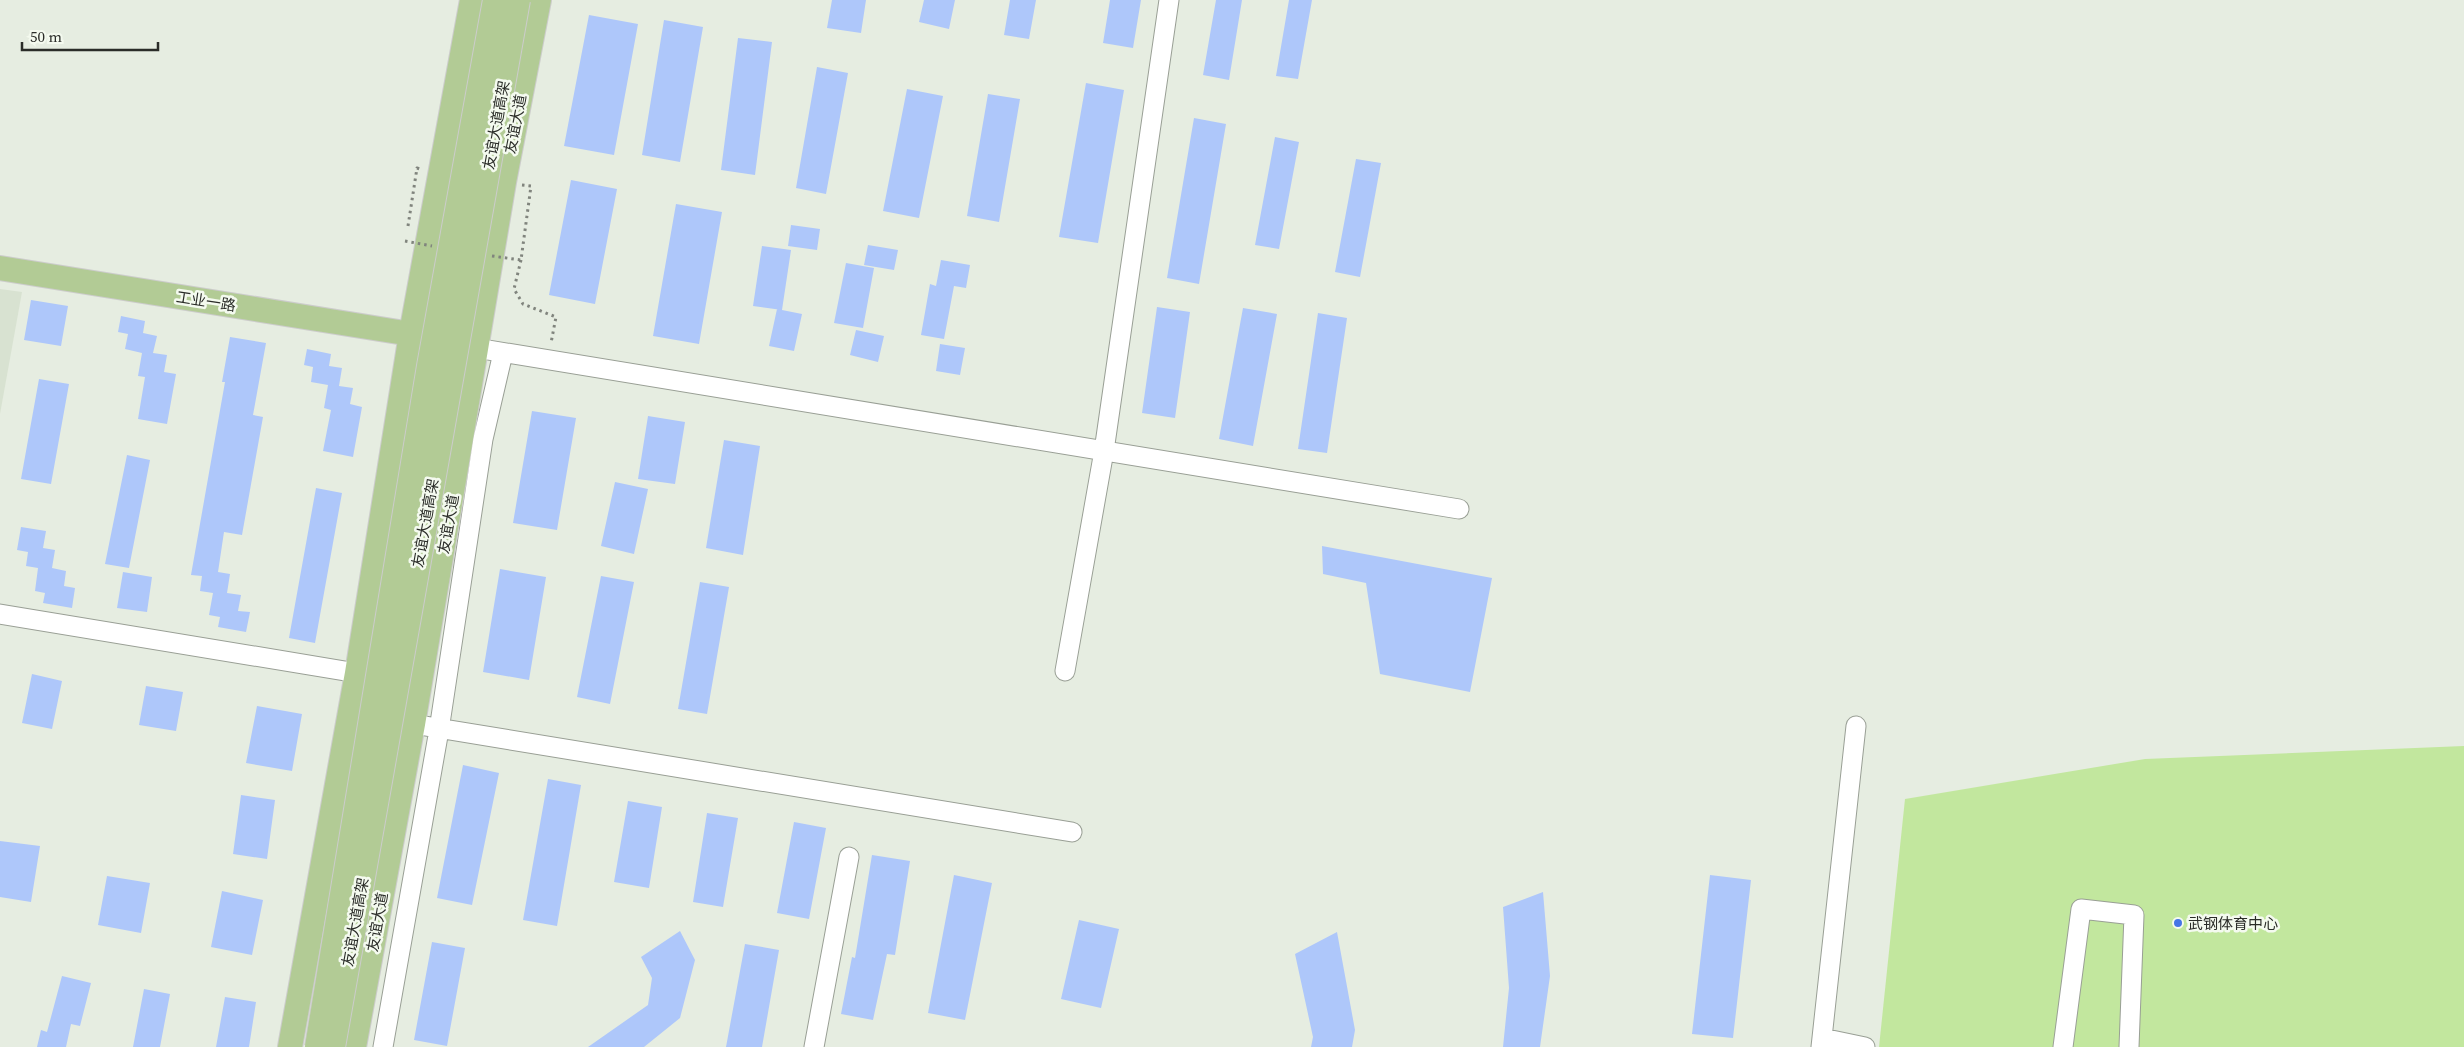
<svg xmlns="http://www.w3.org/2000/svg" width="2464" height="1047" font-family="'Source Serif 4','Noto Sans SC',serif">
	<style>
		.built { fill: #d8e2d1 }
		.green { fill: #c2e79e }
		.building { fill: #aec7fa }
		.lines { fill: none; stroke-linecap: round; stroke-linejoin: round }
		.minor-casing { stroke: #999f95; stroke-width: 21 }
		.major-casing { stroke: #cccccb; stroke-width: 26 }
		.path { stroke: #80847d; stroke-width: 3; stroke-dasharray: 2.5 4; stroke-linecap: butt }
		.minor { stroke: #fff; stroke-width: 19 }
		.major { stroke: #b2cb95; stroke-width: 24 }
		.major-bridge-casing { stroke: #cccccb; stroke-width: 26; stroke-linecap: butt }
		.path-bridge { stroke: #80847d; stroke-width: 3; stroke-dasharray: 2.5 4; stroke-linecap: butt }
		.major-bridge { stroke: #b2cb95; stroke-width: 24 }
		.poi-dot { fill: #4575e6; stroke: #f4faef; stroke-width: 2 }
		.labels { text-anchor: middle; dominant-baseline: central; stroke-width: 5; stroke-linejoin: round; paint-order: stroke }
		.street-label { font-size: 15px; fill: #2a2c28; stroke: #f4faef }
		.poi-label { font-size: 15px; fill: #2a2c28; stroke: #f4faef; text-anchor: start }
	</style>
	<rect width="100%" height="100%" fill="#e6ede1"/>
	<path class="built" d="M0 289 22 292 0 414Z"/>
	<path class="green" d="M2464 746V1047H1879L1905 799 2145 759Z"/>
	<path class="building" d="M832 0H866L861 33 827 28Z
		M924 0H955L949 29 919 22Z
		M1010 0H1036L1029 39 1004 35Z
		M1110 0H1141L1133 48 1103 43Z
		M1216 0H1242L1229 80 1203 75Z
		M1289 0H1312L1298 79 1276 76Z
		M589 15 638 24 614 155 564 146Z
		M664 20 703 27 680 162 642 155Z
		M738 38 772 42 755 175 721 170Z
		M817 67 848 73 826 194 796 188Z
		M1086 83 1124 90 1098 243 1059 237Z
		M907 89 943 96 919 218 883 211Z
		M988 94 1020 99 999 222 967 216Z
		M1194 118 1226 124 1199 284 1167 278Z
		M1275 137 1299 142 1279 249 1255 245Z
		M1356 159 1381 163 1360 277 1335 272Z
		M571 180 617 189 595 304 549 295Z
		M676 204 722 212 699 344 653 336Z
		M791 225 820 229 817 250 788 246Z
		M868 245 898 250 894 270 864 265Z
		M762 246 791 250 782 310 753 306Z
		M941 260 970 265 966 288 954 286 944 339 921 335 930 284 936 286Z
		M846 263 874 268 863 328 834 323Z
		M31 300 68 306 61 346 24 340Z
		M1157 307 1190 312 1175 418 1142 413Z
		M1243 308 1277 314 1253 446 1219 439Z
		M777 309 802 314 794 351 769 346Z
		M1318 313 1347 318 1327 453 1298 449Z
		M121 316 145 321 143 333 157 336 153 353 167 355 164 372 176 374 167 424 138 419 145 377 138 376 142 353 125 349 128 334 118 332Z
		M856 330 884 336 878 362 850 355Z
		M230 337 266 343 253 415 263 417 242 535 224 532 218 572 230 574 227 593 241 595 238 611 250 612 246 632 218 627 220 617 209 615 213 593 200 591 202 576 191 575 225 382H222Z
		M940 344 965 348 960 375 936 371Z
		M307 349 331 354 329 366 342 368 339 386 353 388 350 404 362 407 353 457 323 451 331 410 324 408 328 385 311 382 313 367 304 365Z
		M39 379 69 384 51 484 21 479Z
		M532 411 576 418 557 530 513 523Z
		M648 416 685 422 675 484 638 479Z
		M724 440 760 446 743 555 706 548Z
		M127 455 150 460 129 568 105 564Z
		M615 482 648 489 634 554 601 546Z
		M316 488 342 493 315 643 289 638Z
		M21 527 46 531 43 548 55 550 52 568 66 571 64 586 75 588 72 608 43 603 45 593 35 591 38 568 26 566 28 552 17 550Z
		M1322 546 1492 578 1470 692 1380 674 1366 583 1323 574Z
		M500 569 546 577 529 680 483 672Z
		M123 572 152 577 147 612 117 608Z
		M601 576 634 582 610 704 577 697Z
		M700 582 729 587 707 714 678 709Z
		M32 674 62 681 52 729 22 723Z
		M146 686 183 692 176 731 139 725Z
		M257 706 302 714 292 771 246 763Z
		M463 765 499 773 472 905 437 898Z
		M548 779 581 785 557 926 523 920Z
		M241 795 275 800 267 859 233 854Z
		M628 801 662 807 649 888 614 882Z
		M707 813 738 818 723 907 693 902Z
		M794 822 826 828 809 919 777 913Z
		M0 841 40 846 31 902 0 897Z
		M872 855 910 861 895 955 887 954 873 1020 841 1014 852 957 855 958Z
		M954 875 992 883 965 1020 928 1013Z
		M1710 875 1751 880 1733 1038 1692 1034Z
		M107 876 150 883 141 933 98 925Z
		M222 891 263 900 252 955 211 947Z
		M1543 892 1550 976 1540 1047H1503L1509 988 1503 907Z
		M1079 920 1119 929 1101 1008 1061 999Z
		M680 931 695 960 680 1018 644 1047H588L648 1005 652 978 641 957Z
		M1337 932 1355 1030 1352 1047H1311L1313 1037 1295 954Z
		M432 942 465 948 447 1046 414 1040Z
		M745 944 779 950 762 1047H726Z
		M62 976 91 983 80 1026 71 1024 66 1047H37L41 1030 47 1032Z
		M144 989 170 994 160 1047H133Z
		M225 997 256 1002 249 1047H216Z"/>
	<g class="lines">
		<g class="minor-casing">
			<path id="minor" d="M464 346 1459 509
				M0 614 357 673
				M1065 671 1104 451 1169 0
				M413 724 1072 832
				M1822 1038 1865 1047
				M383 1047 439 730 483 439 503 353
				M814 1047 849 857
				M1821 1047 1856 726
				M2063 1047 2081 909 2134 915 2129 1047"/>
		</g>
		<g class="major-casing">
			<path id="major" d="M0 268 411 334
				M290 1047 357 673 411 334 472 0
				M354 1047 413 724 504 182 539 0"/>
		</g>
		<path class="path" d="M522 185 531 186
			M408 226 417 168 420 169
			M521 260 514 289 523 304 556 317 551 343"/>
		<use href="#minor" class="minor"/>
		<use href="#major" class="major"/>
		<g class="major-bridge-casing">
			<path id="major-bridge" d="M317 1047 429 366 495 0
				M333 1047 518 0"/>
		</g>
		<path class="path-bridge" d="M405 241 432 246
			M492 256 521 260 531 186"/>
		<use href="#major-bridge" class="major-bridge"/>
	</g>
	<circle class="poi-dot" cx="2178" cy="923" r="5"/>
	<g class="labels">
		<g class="street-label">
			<text transform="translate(515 124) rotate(-79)">友谊大道</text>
			<text transform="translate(496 125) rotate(-80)">友谊大道高架</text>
			<text transform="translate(206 301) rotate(9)">工业一路</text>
			<text transform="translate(425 523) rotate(-80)">友谊大道高架</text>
			<text transform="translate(448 524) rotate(-80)">友谊大道</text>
			<text transform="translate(355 922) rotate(-80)">友谊大道高架</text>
			<text transform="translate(377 922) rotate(-80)">友谊大道</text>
		</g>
		<g class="poi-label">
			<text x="2188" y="923">武钢体育中心</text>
		</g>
	</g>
	<path d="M22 42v8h136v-8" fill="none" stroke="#2a2c28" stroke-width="2.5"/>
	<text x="30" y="42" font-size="15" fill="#2a2c28" stroke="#f4faef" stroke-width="4" paint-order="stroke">50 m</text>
</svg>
